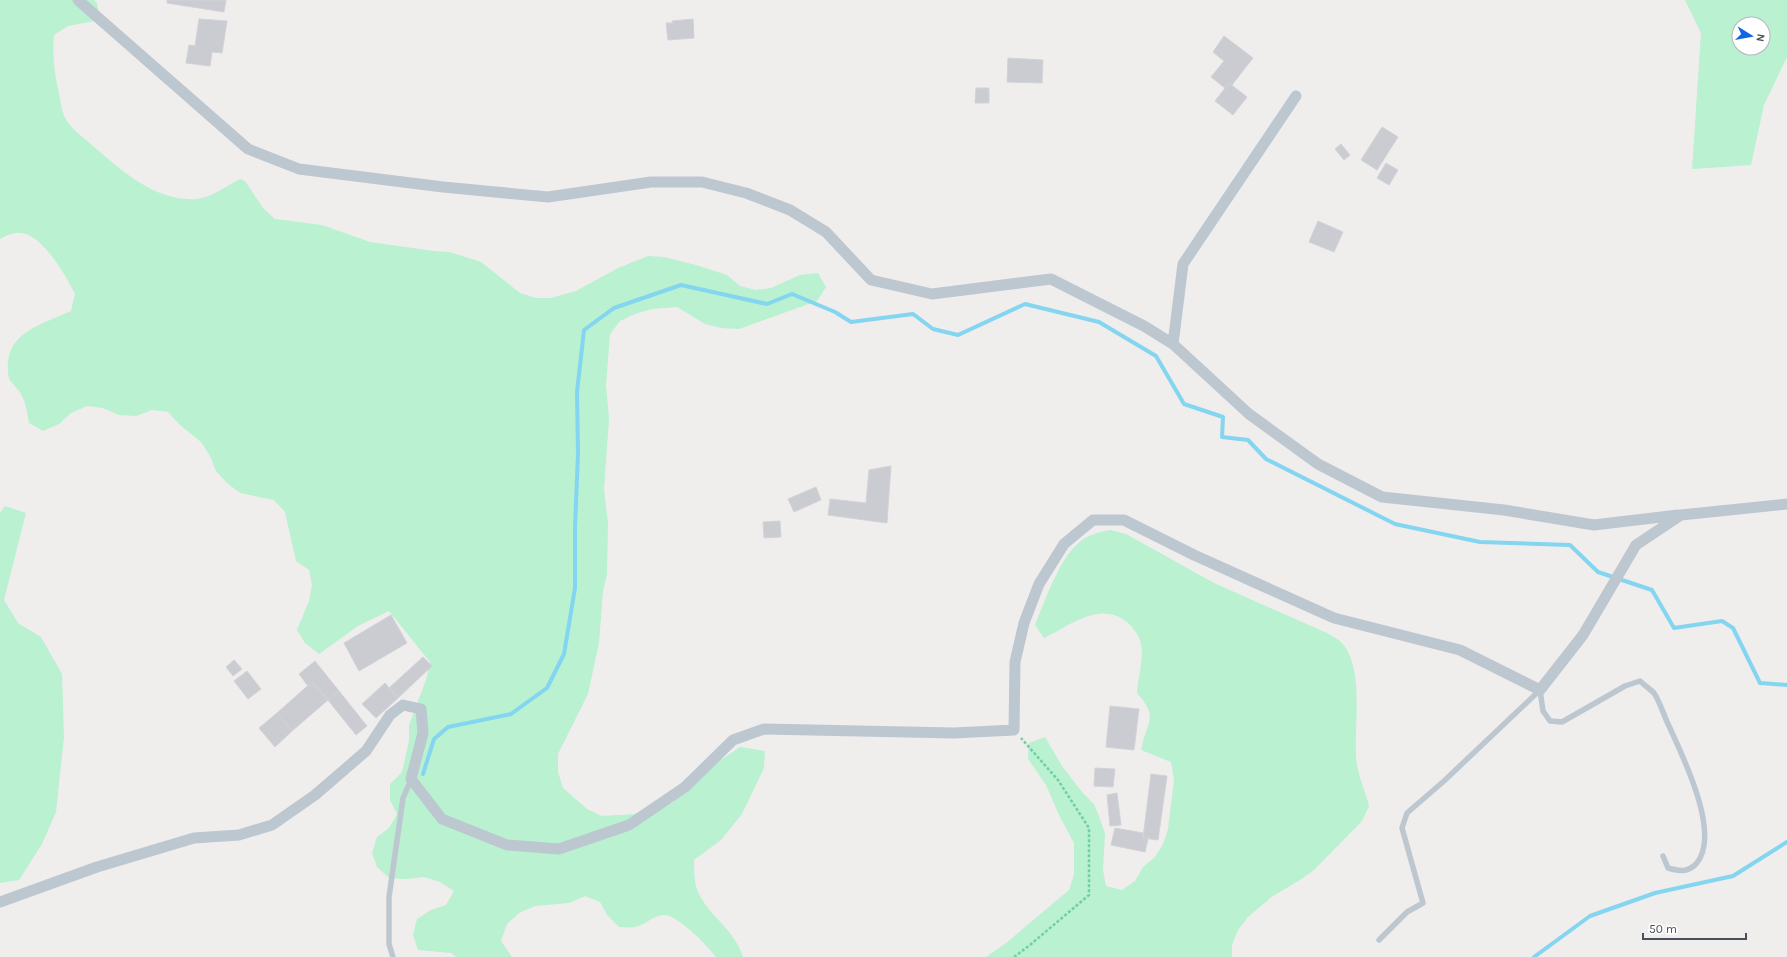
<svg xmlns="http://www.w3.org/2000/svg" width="1787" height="957" font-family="Karla,sans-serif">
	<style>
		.green { fill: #b9f1d1; fill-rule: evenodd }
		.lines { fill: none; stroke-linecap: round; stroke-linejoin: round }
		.stream { stroke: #83d5f0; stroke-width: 4 }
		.building { fill: #caccd2; stroke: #d1d3d9 }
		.path { stroke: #6fd0a4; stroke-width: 2.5; stroke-dasharray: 3 2; stroke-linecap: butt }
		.service { stroke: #bdc7d0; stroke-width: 5.5 }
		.minor { stroke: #bdc7d0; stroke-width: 11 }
	</style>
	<rect width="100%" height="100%" fill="#f0eded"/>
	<path class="green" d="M0 0H94L97 3 100 20 68 26 54 35C52 57 55 77 60 98 61 104 62 111 64 116 71 129 83 137 94 147 122 171 156 202 197 199 211 198 227 185 241 179L245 181 263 208 275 219 322 225 370 242 434 251 450 252 481 262 520 293 536 298H551L576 291 618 268 648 256 664 257 696 265 727 275 740 286 756 290 771 288 800 275 818 273 826 287 817 301 739 329 721 328 705 324 677 307 652 309 635 314 620 321 610 334 606 385 609 419 604 489 608 523 607 574 603 591 599 643 588 694 558 754V772L563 788 587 809 602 816 634 814 672 803 715 764 740 747 765 751 764 768 742 814 721 840 694 860C694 872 694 884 699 894 711 918 734 929 743 957H716C708 946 676 913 663 915 652 916 644 926 635 927 630 928 624 927 619 927L607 915 600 902 585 896 569 903 535 906 519 913 507 924 501 941 512 957H456L451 953 418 950 413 935 417 919 431 910 446 905 454 891 440 882 424 877 407 879 389 878 377 867 372 853 377 837 389 828 397 814 390 800V784L402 772 409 741V725L426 680 430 662 389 611 358 626 319 654 305 643 297 630 309 601 312 585 309 570 296 561 285 512 274 500 240 493 227 483 216 471 210 456 201 442 180 425 168 412 152 410 136 416 119 415 103 408 87 406 71 413 59 424 43 431 29 423C27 412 26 401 19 391 16 387 12 383 9 379 0 332 42 325 71 311L75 294C66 276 43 235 21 233 15 232 5 236 0 239Z
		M1685 0H1787V57L1764 105 1751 165 1692 169 1701 33ZM1739 24H1763V48H1739Z
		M5 506 26 513 4 600 18 623 41 637 62 674 64 737 56 812 42 844 19 880 0 883V513Z
		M1110 530 1126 534 1214 583 1327 633C1331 636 1337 638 1340 641 1365 665 1354 724 1356 755 1356 772 1365 789 1369 806L1362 821 1314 870 1300 880 1273 896 1248 917 1238 930 1232 945V957H986L1006 943 1069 890 1074 874V843L1059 815 1046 785 1028 759 1029 743 1045 737 1062 766 1082 792 1094 804 1100 819 1105 834 1103 870 1106 886 1122 890 1135 881 1143 867 1155 857 1163 844 1168 829 1174 780 1171 762 1141 750C1146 721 1160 719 1137 693 1138 677 1144 659 1141 644 1139 635 1134 629 1128 623 1101 599 1069 626 1044 638L1035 625C1045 601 1060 556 1081 541 1090 534 1100 532 1110 530Z"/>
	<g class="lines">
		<path class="stream" d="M423 774 434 739 448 727 511 714 547 688 564 654 575 588V527L578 454 577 392 584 330 614 308 681 285 767 304 792 294 835 312 851 322 913 314 933 329 958 335 1025 304 1099 322 1156 356 1184 404 1223 417 1222 437 1248 440 1266 459 1395 524 1480 542 1570 545 1598 572 1652 590 1674 628 1722 621 1733 628 1760 683 1787 685
			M1534 957 1590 916 1655 893 1733 876 1787 842"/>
	</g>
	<path class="building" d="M167 0H226L224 12 167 3Z
		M199 19 227 21 222 53 212 52 210 66 186 63 189 45 195 46Z
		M693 19 694 38 668 40 666 23H673L672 21Z
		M1224 36 1253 58 1232 85 1229 83 1225 88 1211 77 1224 61 1213 52Z
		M1008 58 1043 60 1042 83 1007 82Z
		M1229 83 1247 97 1233 115 1215 101Z
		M976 88H989V103H975Z
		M1382 127 1398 137 1377 170 1361 160Z
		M1341 144 1350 155 1344 160 1335 149Z
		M1386 163 1398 170 1389 185 1377 178Z
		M1318 221 1343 232 1334 252 1309 242Z
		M891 466 887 523 828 515 830 499 866 503 869 470Z
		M816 487 821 500 794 512 788 499Z
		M780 521 781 537 764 538 763 522Z
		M391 615 407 643 359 671 344 643Z
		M423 657 432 666 398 698 389 688Z
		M234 660 242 669 233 676 226 667Z
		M315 661 339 691 328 700 312 682 308 686 299 674Z
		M247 671 261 689 248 699 234 681Z
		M312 682 328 700 292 731 277 713Z
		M385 683 398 698 376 718 362 704Z
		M339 691 367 726 356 735 328 700Z
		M1110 706 1139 709 1134 750 1106 747Z
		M277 713 292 731 275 747 259 728Z
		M1095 768 1115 769 1113 787 1094 786Z
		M1151 774 1167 776 1158 840 1143 838Z
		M1117 793 1121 825 1110 826 1107 795Z
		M1115 828 1143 833V838L1148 839 1145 852 1111 845Z"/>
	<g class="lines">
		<path class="path" d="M1014 957 1030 945 1089 895V828L1058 780 1021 738"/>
		<path class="service" d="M1540 690 1543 711 1550 721 1562 722 1625 686 1640 681C1644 685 1650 689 1654 693 1660 702 1664 716 1669 726 1683 757 1722 835 1696 864 1687 873 1679 871 1668 868L1663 856
			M1379 940 1407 912 1423 903 1402 828 1407 813 1444 781 1540 690
			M393 957 389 944V897L403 798 411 780"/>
		<path class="minor" d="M78 0 248 149 299 169 443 187 548 197 651 182H702L746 193 790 210 826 232 871 280 932 294 1051 279 1144 326 1173 344 1249 414 1318 464 1382 497 1504 510 1594 525 1678 515
			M1173 344 1183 264 1296 96
			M0 902 97 867 194 838 239 835 272 825 315 795 366 751 390 715 403 705 421 709 423 733 411 779 442 819 507 845 559 849 629 825 685 787 733 740 764 729 954 733 1014 730 1015 662 1024 623 1039 584 1064 544 1093 520H1124L1194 555 1334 618 1460 650 1540 690 1583 635 1636 545 1681 515 1787 504"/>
	</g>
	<g transform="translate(1751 36) rotate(101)"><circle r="19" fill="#ffffff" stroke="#b5b9bd"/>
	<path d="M0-3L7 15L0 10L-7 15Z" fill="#1065e7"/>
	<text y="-6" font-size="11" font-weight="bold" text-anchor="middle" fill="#45505b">N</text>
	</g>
	<path d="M1643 933v6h103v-6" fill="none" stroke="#45505b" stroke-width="2"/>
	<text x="1649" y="933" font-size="12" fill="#45505b" stroke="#ffffff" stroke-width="3" paint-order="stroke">50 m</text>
</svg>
